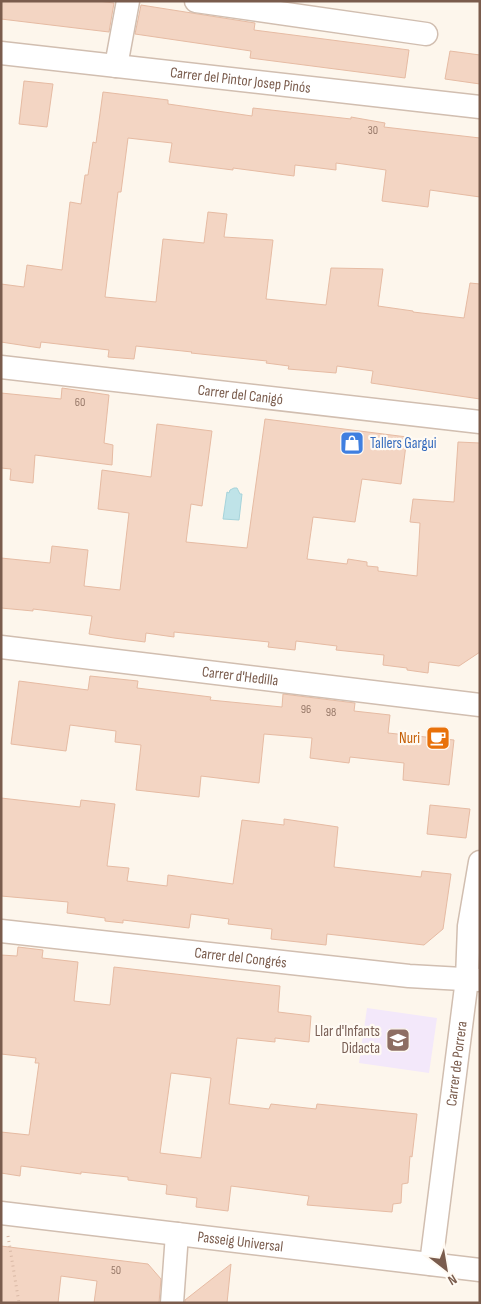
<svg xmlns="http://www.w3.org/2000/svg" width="481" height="1304" font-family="'Sofia Sans Condensed',sans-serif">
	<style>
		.education { fill: #f3e8fa }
		.water { fill: #bfe3e8; stroke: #a5d3da }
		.building { fill: #f3d5c3; stroke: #e6bba3; fill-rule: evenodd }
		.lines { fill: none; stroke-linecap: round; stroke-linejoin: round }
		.minor-casing { stroke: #d1beb0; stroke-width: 25 }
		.path { stroke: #d9b8a5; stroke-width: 3; stroke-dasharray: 1 4; stroke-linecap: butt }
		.minor { stroke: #fff; stroke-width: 22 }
		.labels { text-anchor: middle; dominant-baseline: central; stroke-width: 4.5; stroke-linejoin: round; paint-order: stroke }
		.number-label { font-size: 12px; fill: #987a6a }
		.street-label { font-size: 15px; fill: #7a5c4d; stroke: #fffaf3 }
		.shop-label { font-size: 15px; fill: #366cbe; stroke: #fffaf3; text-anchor: start }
		.food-label { font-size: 15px; fill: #c56008; stroke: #fffaf3; text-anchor: end }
		.education-label { font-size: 15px; fill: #785e54; stroke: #fffaf3; text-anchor: end }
	</style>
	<rect width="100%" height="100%" fill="#fdf6ec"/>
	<path class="education" d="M367 1008 437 1018 429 1073 359 1063Z"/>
	<path class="water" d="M234 488H237L240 494H242L239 520 223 519 227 492 229 493 230 490Z"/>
	<path class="building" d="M1 1H98L114 3 109 32 1 19Z
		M141 5 255 23 254 30 409 50 405 78 250 58 251 51 135 34Z
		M450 51 480 55V84L445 79Z
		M24 81 53 84 47 127 19 124Z
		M103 92 168 100V104L252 116 253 108 351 119V117L385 123 384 127 480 138V197L430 190 428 207 382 201 386 170 336 163V170L295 165 294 176 233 168V170L169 162 172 143 128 138 121 192H118L105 297 156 302 163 239 204 243 208 212 227 214 224 237 273 240 266 299 326 305 331 268 383 269 378 306 413 311V312L464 318 470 283 480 284V399L371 383 373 371 337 366 336 373 288 369 289 366 266 363 267 361 191 353 192 352 136 346 134 359 108 357 109 350 41 342 40 348 1 342V284L24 287 27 265 62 270 70 202 81 204 85 175H88L93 142 96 143Z
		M62 388 109 395 104 443 113 445 112 465 35 455 33 483 10 480 11 469 1 468V393L61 399Z
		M265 419 407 437 401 484 362 479 355 522 313 517 307 559 347 564 348 559 367 562V566L378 567V571L417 576 420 523 410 522 413 499 454 502 458 442 480 443V652L459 666 429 662 428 673 407 670V668L383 665 384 655 336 650 337 646 296 641 295 650 268 647 269 642 174 632V637L146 633 145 642 114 638 89 634 92 616 33 609V611L1 608V558L50 563 52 546 88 550 84 586 120 590 129 513 98 509 102 470 151 477 157 424 212 431 202 506 191 504 186 542 247 548Z
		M90 676 138 681 137 688 211 697 210 700 282 707 283 694 355 703 354 711 390 715 388 733 454 740 449 785 403 780 404 763 350 757 349 763 310 758 312 738 264 734 259 783 201 776 199 797 136 790 141 745 115 742 116 731 70 725 66 751 11 744 19 681 88 690Z
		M1 798 80 807 81 800 115 804 107 866 129 868 127 881 167 886 168 875 233 884 242 820 284 825V819L338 827 334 867 421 877 422 871 451 874 443 929 424 945 327 934 326 945 271 939 272 929 228 924 229 919 191 914 189 928 123 920V923L105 921V918L67 913 68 902 1 896Z
		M430 805 470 809 466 838 427 834Z
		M18 947 43 950 42 958 78 962 74 1001 110 1005 114 967 280 986 278 1012 311 1016 309 1042 275 1038V1042L237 1038 229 1104 269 1109 271 1104 316 1109 317 1104 417 1114 412 1157 410 1156 408 1183 402 1184 401 1203 393 1204 392 1212 307 1205 309 1196 231 1186 228 1211 196 1207 197 1198 166 1194 167 1185 128 1180V1177L81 1172V1174L21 1166 20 1176 1 1173V1132L29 1135 39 1063H35L36 1058 1 1054V955L17 956ZM171 1073 211 1078 201 1158 160 1153Z
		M1 1246 148 1264 161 1279 159 1303H94L97 1281 61 1276 58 1303H1Z
		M231 1264 227 1303H185V1300Z"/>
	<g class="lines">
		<g class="minor-casing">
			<g id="minor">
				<path d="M196 1 426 34"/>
				<path id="s1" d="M1 53 480 107"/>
				<path d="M116 66 128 1"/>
				<path id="s2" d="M1 367 480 422"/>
				<path id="s3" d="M1 647 480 705"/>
				<path id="s4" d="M1 931 409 976 480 980"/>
				<path id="s5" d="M1 1213 480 1270"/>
				<path id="s6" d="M431 1264 467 979 469 926 480 862"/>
				<path d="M172 1303 177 1234"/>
			</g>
		</g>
		<path class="path" d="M8 1236 19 1303"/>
		<use href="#minor" class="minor"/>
	</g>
	<defs>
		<g id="shop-square" transform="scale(1.25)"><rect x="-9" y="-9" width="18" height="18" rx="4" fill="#3f7fe0" stroke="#fffaf3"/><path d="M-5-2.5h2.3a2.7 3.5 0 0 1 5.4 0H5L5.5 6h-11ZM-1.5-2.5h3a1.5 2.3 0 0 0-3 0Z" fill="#fff"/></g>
		<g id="cafe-square" transform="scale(1.25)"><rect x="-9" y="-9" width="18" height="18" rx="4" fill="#e8710a" stroke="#fffaf3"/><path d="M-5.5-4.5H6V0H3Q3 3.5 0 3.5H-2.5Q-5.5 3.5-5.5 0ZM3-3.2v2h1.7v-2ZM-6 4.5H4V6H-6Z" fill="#fff"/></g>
		<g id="school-square" transform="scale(1.25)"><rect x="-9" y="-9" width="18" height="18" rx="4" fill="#8d6e63" stroke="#fffaf3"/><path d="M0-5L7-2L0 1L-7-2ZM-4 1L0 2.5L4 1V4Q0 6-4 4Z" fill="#fff"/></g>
	</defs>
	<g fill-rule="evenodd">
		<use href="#shop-square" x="352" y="443"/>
		<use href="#cafe-square" x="438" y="738"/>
		<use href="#school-square" x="398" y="1040"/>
	</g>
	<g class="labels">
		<g class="number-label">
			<text x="373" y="130">30</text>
			<text x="80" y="402">60</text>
			<text x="306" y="709">96</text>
			<text x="331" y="712">98</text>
			<text x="116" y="1270">50</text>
		</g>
		<g class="street-label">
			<text stroke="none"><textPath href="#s1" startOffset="241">Carrer del Pintor Josep Pinós</textPath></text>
			<text stroke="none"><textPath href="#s2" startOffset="241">Carrer del Canigó</textPath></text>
			<text stroke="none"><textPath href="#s3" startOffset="241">Carrer d'Hedilla</textPath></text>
			<text stroke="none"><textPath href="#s4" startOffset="241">Carrer del Congrés</textPath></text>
			<text stroke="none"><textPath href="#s6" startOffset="202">Carrer de Porrera</textPath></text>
			<text stroke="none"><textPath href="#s5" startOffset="241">Passeig Universal</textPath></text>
		</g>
		<g class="shop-label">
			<text x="370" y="443">Tallers Gargui</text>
		</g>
		<g class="food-label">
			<text x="420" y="738">Nuri</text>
		</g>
		<g class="education-label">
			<text x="380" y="1031">Llar d'Infants<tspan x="380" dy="17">Didacta</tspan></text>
		</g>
	</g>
	<rect width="481" height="1304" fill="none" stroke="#7a5c4d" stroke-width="5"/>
	<g transform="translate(446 1269) rotate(149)" stroke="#fffaf3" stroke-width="4" paint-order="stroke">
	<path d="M0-4L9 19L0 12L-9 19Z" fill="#7a5c4d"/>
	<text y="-8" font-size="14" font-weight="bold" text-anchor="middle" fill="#7a5c4d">N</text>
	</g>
</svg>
